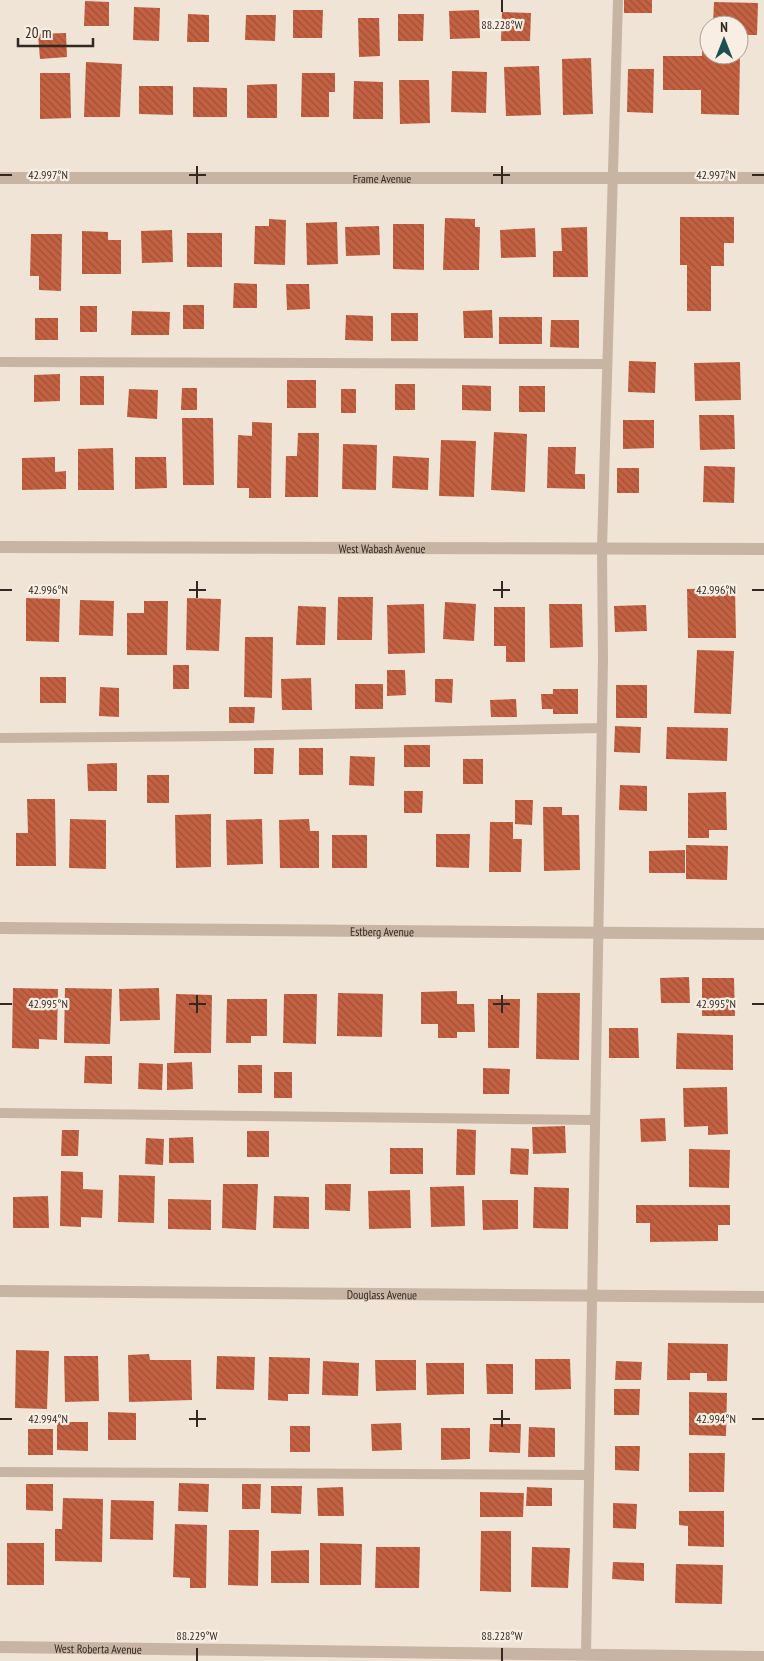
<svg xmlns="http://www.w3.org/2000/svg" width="764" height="1661" font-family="'PT Sans Narrow',sans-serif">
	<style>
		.building { fill: url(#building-back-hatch) }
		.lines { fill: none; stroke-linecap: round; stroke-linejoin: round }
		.lane { stroke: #c7b4a3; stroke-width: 10 }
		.street { stroke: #c7b4a3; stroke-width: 12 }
		.ticks { fill: none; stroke: #322925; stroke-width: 2 }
		.labels { text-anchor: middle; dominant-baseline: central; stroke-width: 4.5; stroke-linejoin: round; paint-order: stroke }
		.street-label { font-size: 12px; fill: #322925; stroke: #f8eee3 }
		.ticks-label { font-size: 12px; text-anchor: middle; fill: #322925; stroke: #f8eee3; stroke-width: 4.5; stroke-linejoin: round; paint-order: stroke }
	</style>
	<defs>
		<pattern id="building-back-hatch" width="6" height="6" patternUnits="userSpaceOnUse" patternTransform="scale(1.25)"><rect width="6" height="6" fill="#c36142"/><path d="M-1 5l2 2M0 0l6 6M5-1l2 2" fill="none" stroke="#9f5037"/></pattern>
	</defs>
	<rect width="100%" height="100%" fill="#f0e4d7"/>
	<path class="building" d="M624 0H652V13H624Z
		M85 1 109 2V26H84Z
		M714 2 758 3 757 35H739V25H713Z
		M134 7 160 8 159 41 133 40Z
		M293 10H323L322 38H293Z
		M479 10 480 38 450 39 449 11Z
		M502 12 531 13 530 41H501Z
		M188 14 209 15V42H187Z
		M398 14H424L423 41H398Z
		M246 15H276L275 41 245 40Z
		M358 18H379L380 56 359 57Z
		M66 33 67 57 40 59 38 34Z
		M702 51H709V55H740L739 115 701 114V90H663V56H702Z
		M591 58 593 114 563 115 562 59Z
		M86 62 122 64 120 117H84Z
		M539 66 541 115 506 116 504 67Z
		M628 69H654L653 113 627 112Z
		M452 71 487 72 486 113 451 112Z
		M40 73H70L71 118 40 119Z
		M302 73H335V92H329V117H301Z
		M399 80H429L430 123 400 124Z
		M354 81 383 82V119H353Z
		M277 84V118H247V85Z
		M139 86H173V115L139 114Z
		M193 87 227 88V117H193Z
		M680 217H734V243H724V266H711V311H687V265H680Z
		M445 218 475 219V227H480L479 270H443Z
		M269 219 286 220 285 265 254 264 255 226H269Z
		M337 222 338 264 307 265 306 223Z
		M393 224H424V270L393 269Z
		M379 226 380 255 346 256 345 227Z
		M587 227 588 277H553V251H562L561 228Z
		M535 228 536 257 501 258 500 230Z
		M172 230 173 262 142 263 141 231Z
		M82 231 108 232V240H121V274H82Z
		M187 233H222V267H187Z
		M31 234H62L61 291 39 290V276H30Z
		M234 283 257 284V308H233Z
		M286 284H309L310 309 287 310Z
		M183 305H204V329H183Z
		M80 306H97V332H80Z
		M492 310 493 338H464L463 311Z
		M132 311 170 312 169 335H131Z
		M391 313H418V341H391Z
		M346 315 373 316V341L345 340Z
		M499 317H542V344H499Z
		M35 318H58V340H35Z
		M551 320H579V348L550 347Z
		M629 361 656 362 655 393 628 392Z
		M740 362 741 400 695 401 694 363Z
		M60 374V401L34 402V375Z
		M80 376H104V405H80Z
		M287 380H316V408H287Z
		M395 384H415V410H395Z
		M462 385 491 386V411L462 410Z
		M519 386H545V412H519Z
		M182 388H197V410H181Z
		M129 389 158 390 157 419 127 417Z
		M341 389H356V413H341Z
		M699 415H734L735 449 700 450Z
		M182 418H213L214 485H183Z
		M623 420H654V448L623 449Z
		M252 422 272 423 271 498H249V488H237L238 435 252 436Z
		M494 432 527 434 525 492 491 490Z
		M298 433H319L318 497H285L286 456H297Z
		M441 440 476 441 474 497 439 496Z
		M343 444 377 445 376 490 342 489Z
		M548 447H576L575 474H585V489L547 488Z
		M113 448 114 490H78V449Z
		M393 456 429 458 428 490 392 488Z
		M55 457V472L66 471V489L22 490V458Z
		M135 457H166L167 488 135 489Z
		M704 466 735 467 734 503 703 502Z
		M617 468H639V493H617Z
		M735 588 736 638H688L687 589Z
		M338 597H373L372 640H337Z
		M26 598 60 599 59 642 26 641Z
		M187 598 221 599 219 651 186 650Z
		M80 600 114 601 113 636 79 635Z
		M144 601H168L167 655H127V613H144Z
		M445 602 476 604 474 641 443 639Z
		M424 604 425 653 388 654 387 605Z
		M549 604H582L583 647 550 648Z
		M646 605 647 631 615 632 614 606Z
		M298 606 326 607 325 645H296Z
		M494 607H525V662H506V646H494Z
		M245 637H273L272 698 244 697Z
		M697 650 734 651 731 714 694 713Z
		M173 665H189V689H173Z
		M387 670H405L406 695 387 696Z
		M40 677H66V703H40Z
		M311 678 312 710H282L281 679Z
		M435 679H453L452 703 435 702Z
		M355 684H383V709H355Z
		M616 685H647V718H616Z
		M100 687 119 688V717L99 716Z
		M553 689H578V714H553V709H542L541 694H553Z
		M516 699 517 717H491L490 700Z
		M229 707H255L254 723H229Z
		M615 726 641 727 640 753 614 752Z
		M667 727 728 728 727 761 666 759Z
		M404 745H430V767H404Z
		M254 748H274L273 774H254Z
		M299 748H323V775H299Z
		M350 756 375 757 374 786 349 785Z
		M463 759H483V784H463Z
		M117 763V791H88L87 764Z
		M147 775H169V803H147Z
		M620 785 647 786V811L619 810Z
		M404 791H423L422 813H404Z
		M726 792 727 830H709V838H688V793Z
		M27 799H55L56 866H16V833H28Z
		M515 800H533L532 825 515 824Z
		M543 807H562V815H579L580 870 544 871Z
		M211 814V867L176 868 175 815Z
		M70 819 106 820V869L69 868Z
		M262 819 263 864 227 865 226 820Z
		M309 819 310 831H319V868H280L279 820Z
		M490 822H513V839H522L521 872H489Z
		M436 834H470L469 868 436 867Z
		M332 835H367V868H332Z
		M686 845 728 846 727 880 686 879Z
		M685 850V873H649V851Z
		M689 977 690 1003H661L660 978Z
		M702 978H734L735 1016H702Z
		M13 988 58 989 57 1040 39 1039V1049L12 1048Z
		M65 988 112 989 110 1044 64 1043Z
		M159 988 160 1020 120 1021 119 989Z
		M457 991V1004H474L475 1032H457V1038H438V1024H421V992Z
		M338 993 383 994 382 1037 337 1036Z
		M537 993H580L579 1060 536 1059Z
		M176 994 212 995 211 1053H174Z
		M284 994H317L316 1044 283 1043Z
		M227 999H267V1036H251V1043H226Z
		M488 999H520L519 1048H488Z
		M609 1028H638L639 1058H609Z
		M677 1033 733 1035V1070L676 1069Z
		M85 1056H112V1084L84 1083Z
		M192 1062 193 1089 167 1090V1063Z
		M139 1063 163 1064 162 1090 138 1089Z
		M238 1065H262V1093H238Z
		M483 1068 510 1069 509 1094H483Z
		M274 1072H292V1098H274Z
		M727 1087 728 1134 708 1135V1126L684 1127 683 1088Z
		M665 1118 666 1141 641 1142 640 1119Z
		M565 1126 566 1153 533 1154 532 1127Z
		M457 1129 476 1130 475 1175H456Z
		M62 1130H79L78 1156H61Z
		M247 1131H269V1157H247Z
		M193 1137 194 1163H169V1138Z
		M146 1138 164 1139 163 1165 145 1164Z
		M390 1148H423V1174H390Z
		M511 1148 529 1149 528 1175 510 1174Z
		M689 1149 730 1150 729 1188 689 1187Z
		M61 1171 83 1172V1189L103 1190 102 1218 81 1217V1227L60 1226Z
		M119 1175 155 1176 154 1223 118 1222Z
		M223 1184H258L256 1230 222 1228Z
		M325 1184H351L350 1211 325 1210Z
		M464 1186 465 1226 431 1227 430 1187Z
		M534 1187 569 1188 568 1229 533 1228Z
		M410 1190 411 1228 369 1229 368 1191Z
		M48 1196 49 1228H13V1197Z
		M274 1196 309 1197V1229L273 1228Z
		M168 1199 211 1200V1230L168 1229Z
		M482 1200H518V1229L483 1230Z
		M636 1205H730V1225H718V1241L650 1242V1223H636Z
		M668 1343 728 1344 727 1381H707V1373H690V1380H667Z
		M16 1350 49 1351 47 1409 15 1408Z
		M149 1354 150 1360H191L192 1400 129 1402 128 1355Z
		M64 1356H98L99 1401 65 1402Z
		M217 1356 255 1357 254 1390 216 1389Z
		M269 1357 310 1358 309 1394H288V1401L268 1400Z
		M535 1359H570L571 1389 535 1390Z
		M375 1360H416V1390L376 1391Z
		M323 1361 359 1363 358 1396 322 1395Z
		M616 1361 642 1362 641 1380H615Z
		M426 1363H464V1394L427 1395Z
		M486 1364H513V1394H487Z
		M614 1389H640L639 1415H614Z
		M689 1392 727 1393 726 1436 689 1435Z
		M108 1412 136 1413V1440H108Z
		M57 1422H88V1451L57 1450Z
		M401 1423 402 1450 372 1451 371 1424Z
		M490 1424H521L520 1453 489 1452Z
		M290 1426H310V1452H290Z
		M529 1427 555 1428V1457H528Z
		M441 1428H470V1459L441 1460Z
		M28 1429H53V1455H28Z
		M615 1446H640L639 1471 615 1470Z
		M689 1453H725L724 1492H689Z
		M179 1483 209 1484 208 1512 178 1511Z
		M26 1484H53V1511L26 1510Z
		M242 1484H261L260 1509H242Z
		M271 1486H302L301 1514 271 1513Z
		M343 1487 344 1516H318L317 1488Z
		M527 1487 552 1488V1506H526Z
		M480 1492 524 1493 523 1517H480Z
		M63 1498 103 1499 102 1562 55 1561V1529H62Z
		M111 1500 154 1501 153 1540 110 1539Z
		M613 1503 637 1504 636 1529 613 1528Z
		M679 1511H724V1547L688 1546V1526L679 1525Z
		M175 1524 207 1525 206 1588H190V1578L173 1577Z
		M229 1530H259L258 1586 228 1585Z
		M481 1531H511V1592L480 1591Z
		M7 1543H44V1585H7Z
		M320 1543 362 1544 361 1585H320Z
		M376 1547H420L419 1588H375Z
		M532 1547 570 1548 568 1588 531 1587Z
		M309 1550V1583H271V1551Z
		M613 1562 644 1563V1581L612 1579Z
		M676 1564 723 1565 722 1604 675 1603Z"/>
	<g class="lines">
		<path class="lane" d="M0 362 606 364
			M0 738 230 736 601 728
			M0 1113 595 1120
			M0 1472 588 1475
			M586 1655 603 659 602 548 618 0"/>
		<g class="street">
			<path id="s1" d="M0 178H764"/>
			<path id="s2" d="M0 547 764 549"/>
			<path id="s3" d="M0 928 764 934"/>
			<path id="s4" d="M0 1291 764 1297"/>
			<path id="s5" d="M0 1647 764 1657"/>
		</g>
	</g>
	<path class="ticks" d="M502 0V12M197 166V184M502 166V184M0 175H12M189 175H206M493 175H510M752 175H764M197 581V598M502 581V598M0 590H12M189 590H206M493 590H510M752 590H764M197 995V1013M502 995V1013M0 1004H12M189 1004H206M493 1004H510M752 1004H764M197 1410V1427M502 1410V1427M0 1419H12M189 1419H206M493 1419H510M752 1419H764M197 1648V1661M502 1648V1661"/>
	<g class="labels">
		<g class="street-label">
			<text stroke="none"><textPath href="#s1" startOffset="382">Frame Avenue</textPath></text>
			<text stroke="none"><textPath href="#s2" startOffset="382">West Wabash Avenue</textPath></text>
			<text stroke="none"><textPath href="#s3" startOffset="382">Estberg Avenue</textPath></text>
			<text stroke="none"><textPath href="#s4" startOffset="382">Douglass Avenue</textPath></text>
			<text stroke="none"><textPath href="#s5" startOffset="98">West Roberta Avenue</textPath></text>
		</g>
	</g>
	<g class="ticks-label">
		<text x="502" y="29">88.228°W</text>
		<text x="48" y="179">42.997°N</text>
		<text x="716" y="179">42.997°N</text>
		<text x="48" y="594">42.996°N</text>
		<text x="716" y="594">42.996°N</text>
		<text x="48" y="1008">42.995°N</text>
		<text x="716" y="1008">42.995°N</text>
		<text x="48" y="1423">42.994°N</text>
		<text x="716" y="1423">42.994°N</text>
		<text x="197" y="1640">88.229°W</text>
		<text x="502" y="1640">88.228°W</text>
	</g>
	<g transform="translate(724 40)"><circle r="24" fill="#f8eee3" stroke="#a99f97"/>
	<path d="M0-4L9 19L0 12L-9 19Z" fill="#1c4f52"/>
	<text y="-8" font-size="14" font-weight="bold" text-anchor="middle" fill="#322925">N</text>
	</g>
	<path d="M18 38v8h75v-8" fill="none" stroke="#322925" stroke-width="2.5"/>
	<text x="25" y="38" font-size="15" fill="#322925" stroke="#f8eee3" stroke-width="4" paint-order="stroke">20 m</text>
</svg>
